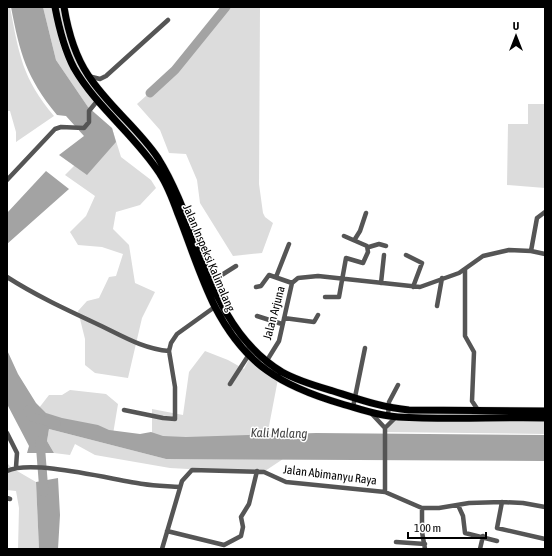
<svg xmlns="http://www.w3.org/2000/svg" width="552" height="556" font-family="'Asap Condensed',sans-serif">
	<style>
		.green { fill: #dcdcdc }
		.water { fill: #a3a3a3 }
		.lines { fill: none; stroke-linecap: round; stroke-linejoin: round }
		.river { stroke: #a3a3a3; stroke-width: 9 }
		.primary-casing { stroke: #dbdbdb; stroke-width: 8 }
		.street { stroke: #555; stroke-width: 4.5 }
		.primary { stroke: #000; stroke-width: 7 }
		.labels { text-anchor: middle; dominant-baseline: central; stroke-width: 3; stroke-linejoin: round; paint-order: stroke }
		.street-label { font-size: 12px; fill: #000; stroke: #fff }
		.water-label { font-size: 13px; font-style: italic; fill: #444; stroke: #fff }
	</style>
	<rect width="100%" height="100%" fill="#fff"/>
	<path class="green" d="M7 7H10C19 54 22 78 54 116L16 142V132L10 111H7Z
		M43 7H64L68 30 88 76 149 145 211 282 206 286 166 185 98 100 90 110 56 60Z
		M226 7H260L259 184 263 213 265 217 273 223 262 253 233 256 200 203 197 180 186 154 169 153 160 130 137 104 175 70Z
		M528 104H545V188L507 185 508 124H528Z
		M112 128 121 157 151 180 156 188 140 205 116 212 113 229 129 245 135 283 155 292 142 318 128 378 95 373 85 365V339L78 311 87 301 99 298 109 277 116 276 123 254 102 247 78 245 70 232 86 216 95 196 65 175Z
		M205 351 228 360 244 369 251 355 278 379 265 447 152 441V409L183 415 189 372Z
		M70 390 106 394 118 404 112 440 32 417 49 395H62Z
		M396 417 545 418V434L385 432Z
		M49 429 166 459H283L262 473 170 468 95 455 75 444 70 455 54 453 47 441Z
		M7 463 12 468 36 482 39 549H18L19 508 16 491 7 490Z"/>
	<path class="water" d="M11 7H43L56 60 88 107 112 128 116 142 87 175 59 155 84 136 66 116 57 115C26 77 20 54 11 7Z
		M46 171 69 189 7 244V213Z
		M7 350 18 374 36 403 46 413 62 418 98 425 109 430 140 434 151 432 163 436 186 437 316 433 545 435V461L166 459 49 429 47 441 54 453H27L29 446 7 404Z
		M58 478 60 515 58 549H39L36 482Z"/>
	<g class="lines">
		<path class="river" d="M150 93 175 70 226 7
			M28 410 32 417 56 424
			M40 441 44 492"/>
		<g class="primary-casing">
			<path id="primary" d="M55 7C59 28 64 49 74 68 97 108 136 136 160 174 168 186 173 200 178 214 190 244 200 277 215 307 245 365 281 386 342 404 360 409 378 416 398 417 446 420 496 417 545 418
				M64 7C68 31 74 54 88 75 108 106 138 128 158 158 202 228 205 325 282 372 298 381 316 386 333 391 358 399 383 408 409 410L545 411"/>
		</g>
		<path class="street" d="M88 76 100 79 106 76 168 20
			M7 180 55 129 61 127 84 128 89 122V111L98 100
			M355 239 360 231 366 213
			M369 247 379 244 386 246
			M531 251 545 254
			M406 255 422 263 413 287
			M465 270V336L474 352 472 401 478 410
			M7 277C35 295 65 309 95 323 119 334 142 349 169 351
			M276 277 289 244
			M209 283 236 266
			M292 283 298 278 318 276 420 287 459 273 483 256 509 250 531 251 537 218 545 212
			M381 283 384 255
			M256 287 261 286 269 275 292 283
			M325 297H339L346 258 363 263 368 252 367 246 344 236
			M437 306 442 278
			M257 316 282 324
			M284 318 314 322 318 315
			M266 362 279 341 292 283
			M230 384 248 356
			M353 407 365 348
			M124 410 163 418 175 419V387L169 351 171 343 177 334 216 306
			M371 413 385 428V492L422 508H439L469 503 502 502 523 503 545 507
			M388 416 389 402 398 385
			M385 428 396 417
			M7 433 17 453 16 467
			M7 471C33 459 113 480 143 484 155 486 168 486 180 487
			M7 498 10 499
			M502 502 497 528 545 539
			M458 505 463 516 465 533 497 541
			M422 508V532L425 549
			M167 531 224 545 241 536 243 527 241 517 249 504 257 471
			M396 542 425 544
			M162 549 182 481 192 470 264 472 286 482 385 492
			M480 549 483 536"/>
		<use href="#primary" class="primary"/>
	</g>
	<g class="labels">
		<g class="street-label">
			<text transform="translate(209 258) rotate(67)">Jalan Inspeksi Kalimalang</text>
			<text transform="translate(274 313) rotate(-75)">Jalan Arjuna</text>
			<text transform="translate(330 475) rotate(7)">Jalan Abimanyu Raya</text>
		</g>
		<g class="water-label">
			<text transform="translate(279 433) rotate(1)">Kali Malang</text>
		</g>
	</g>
	<rect width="552" height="556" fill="none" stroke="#000000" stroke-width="16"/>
	<g transform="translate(516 36)" stroke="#ffffff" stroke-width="3" paint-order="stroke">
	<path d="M0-3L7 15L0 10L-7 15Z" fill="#000000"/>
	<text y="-6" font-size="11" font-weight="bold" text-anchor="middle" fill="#000000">U</text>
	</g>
	<path d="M408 532v6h78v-6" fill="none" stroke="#000000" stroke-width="2"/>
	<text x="414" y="532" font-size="12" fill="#000000" stroke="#ffffff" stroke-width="3" paint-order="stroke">100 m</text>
</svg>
